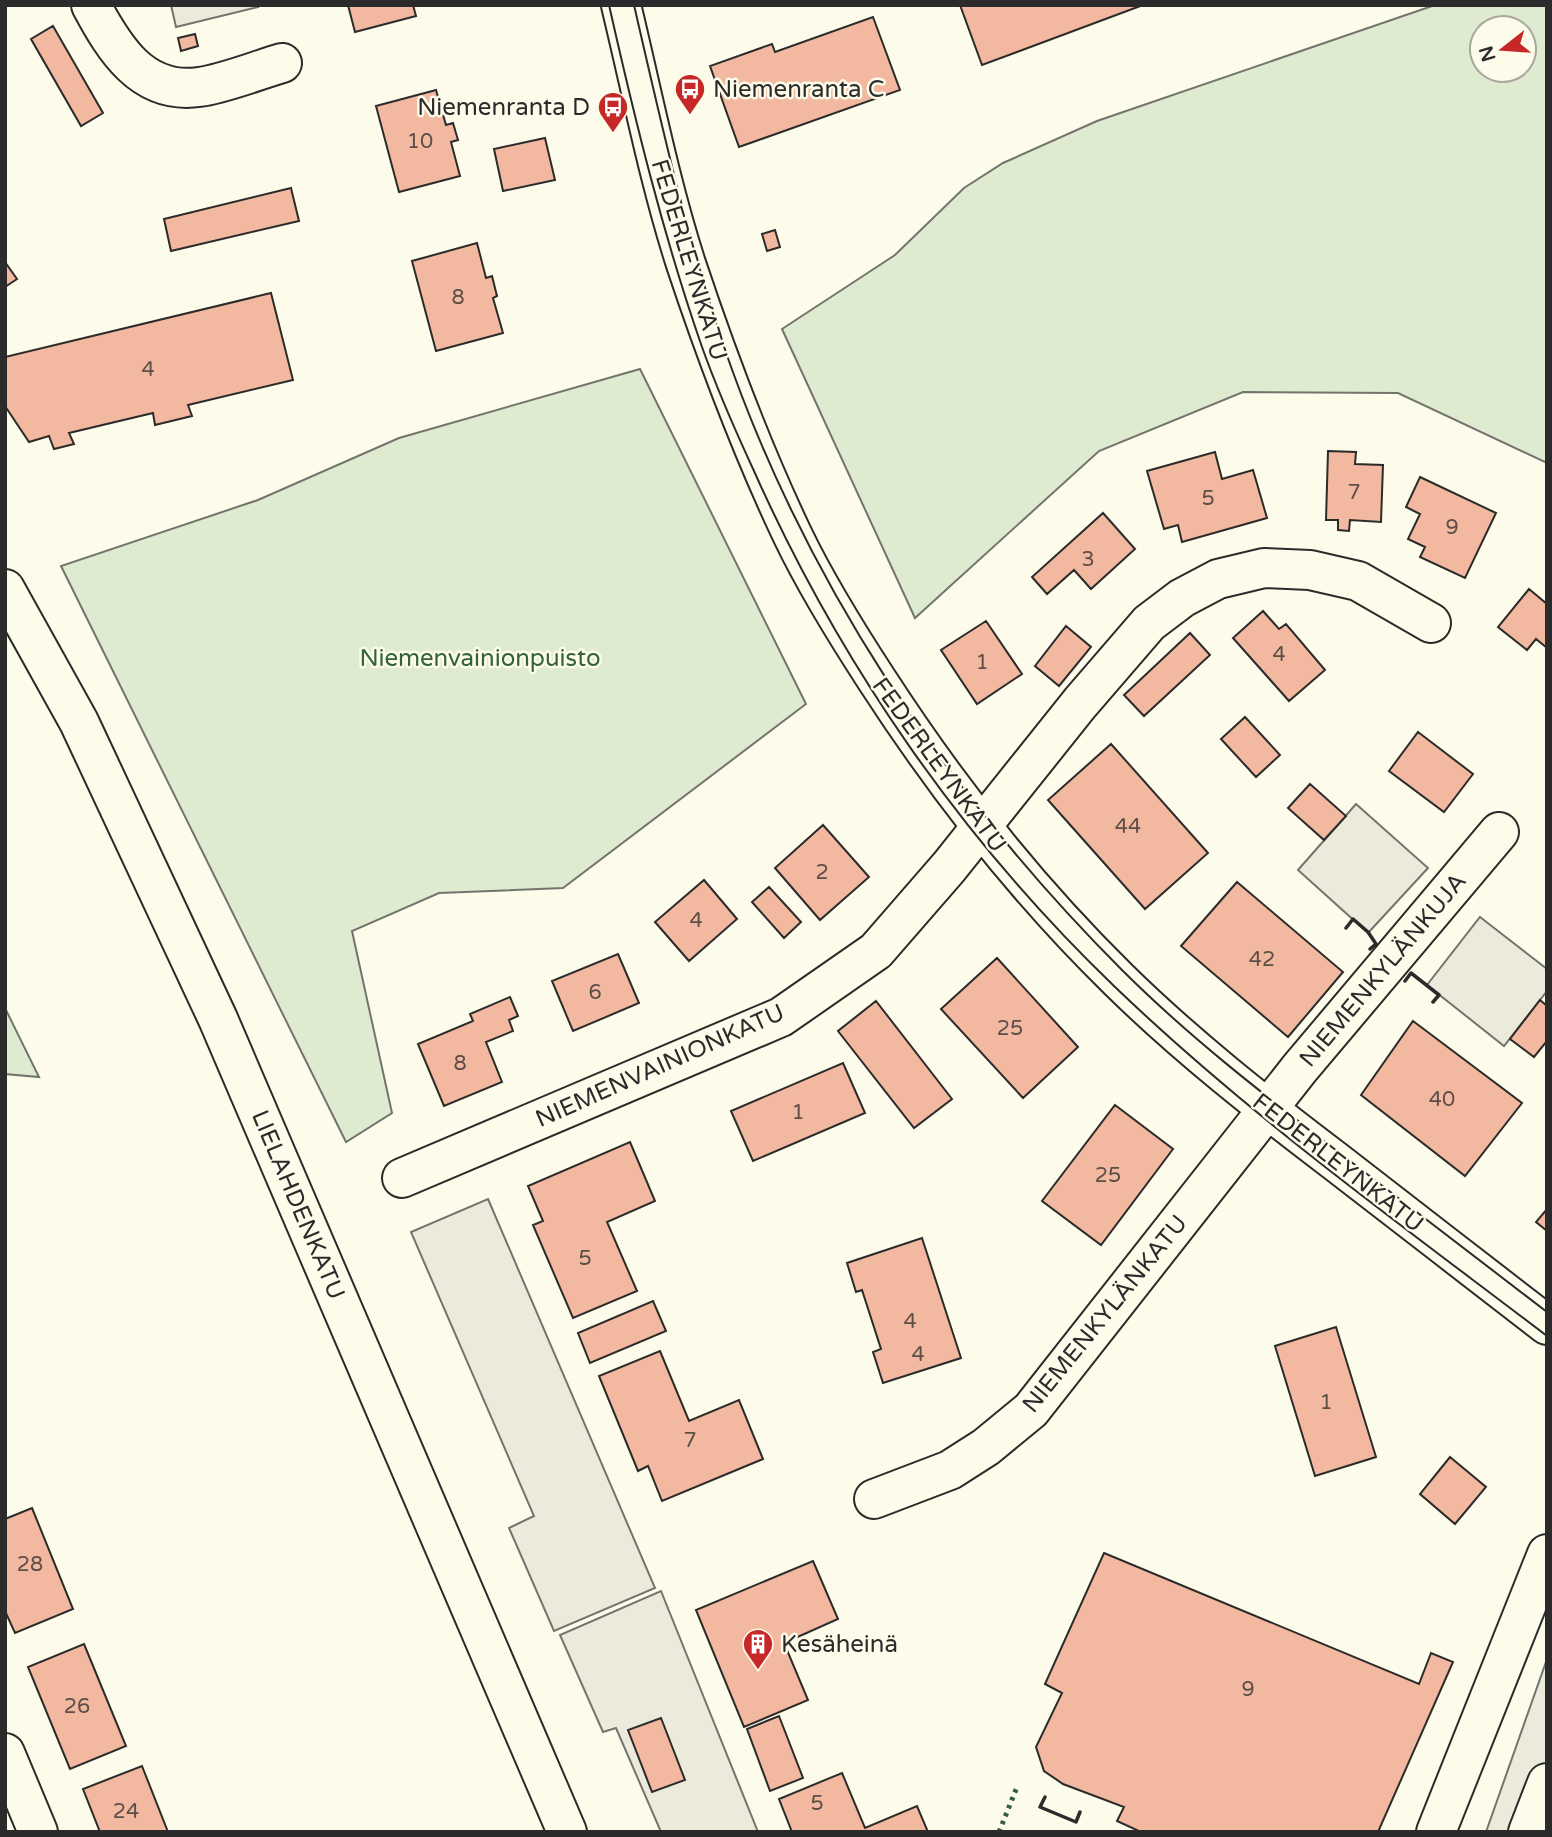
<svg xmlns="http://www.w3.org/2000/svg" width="1552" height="1837" font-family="'Varela Round',sans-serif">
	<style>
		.green { fill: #deebd1; stroke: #74746e; stroke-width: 2; fill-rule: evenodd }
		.parking { fill: #eceadb; stroke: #74746e; stroke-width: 2 }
		.building { fill: #f2b8a0; stroke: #2b2b2b; stroke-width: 2 }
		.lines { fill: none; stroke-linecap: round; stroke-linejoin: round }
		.minor-casing { stroke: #2b2b2b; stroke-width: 42 }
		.major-casing { stroke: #2b2b2b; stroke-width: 42 }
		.minor { stroke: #fdfbea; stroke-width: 38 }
		.major { stroke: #fdfbea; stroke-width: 38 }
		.tram { stroke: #2b2b2b; stroke-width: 2 }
		.hedge { stroke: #34623c; stroke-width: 5; stroke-dasharray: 3.5 5; stroke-linecap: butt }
		.wall { stroke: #2b2b2b; stroke-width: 3.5 }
		.labels { text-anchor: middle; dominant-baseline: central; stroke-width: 5; stroke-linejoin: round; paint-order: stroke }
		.number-label { font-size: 21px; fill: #5d4e48 }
		.poi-label { font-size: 24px; fill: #2b2b2b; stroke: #fdfbea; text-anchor: start }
		.street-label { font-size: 24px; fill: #2b2b2b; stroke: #fdfbea }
		.park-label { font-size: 24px; fill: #34623c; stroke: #fdfbea }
	</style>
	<rect width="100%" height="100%" fill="#fdfbea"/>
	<path class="green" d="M1435 5H1547V463L1398 393 1243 392 1099 451 915 618 782 329 895 255 964 188 1003 163 1097 121ZM1482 28H1524V70H1482Z
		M640 369 806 704 563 888 439 893 352 931 392 1113 346 1142 61 566 258 500 399 438Z
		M5 1008 39 1077 5 1074Z"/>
	<path class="parking" d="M171 5H257L258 7 176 27Z
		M1356 804 1428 868 1368 933 1298 870Z
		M1480 917 1547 969V991L1504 1046 1427 985Z
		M488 1199 655 1588 554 1631 509 1528 534 1516 411 1232Z
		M661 1591 758 1832H661L616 1728 603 1732 560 1635Z
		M1547 1659V1832H1486Z"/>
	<path class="building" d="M348 5H413L416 16 355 32Z
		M960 5H1143L982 65Z
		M873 17 900 90 739 147 710 66 772 44 775 52Z
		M53 26 103 113 81 126 31 39Z
		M195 34 198 46 181 51 178 38Z
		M436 90 446 125 453 123 458 140 451 142 460 176 399 192 376 106Z
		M545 138 555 180 503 191 494 149Z
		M291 188 299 221 171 251 164 219Z
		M775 230 780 247 767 251 762 234Z
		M477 243 486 278 492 276 497 296 493 298 503 333 436 351 412 261Z
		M5 262 17 279 5 287Z
		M271 293 293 380 188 405 192 416 155 425 153 413 69 433 74 444 54 449 49 436 29 442 5 406V357Z
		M1328 451 1356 452 1355 464 1383 465 1381 522 1350 520 1349 531 1338 530V520H1326Z
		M1215 452 1222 479 1253 470 1267 518 1182 542 1178 525 1164 529 1147 471Z
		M1420 477 1496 513 1465 578 1420 557 1425 547 1408 539 1420 514 1406 507Z
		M1103 513 1135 549 1091 589 1074 570 1047 594 1032 577Z
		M1529 589 1547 604V648L1536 639 1527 650 1498 627Z
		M1263 611 1279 629 1286 624 1325 670 1289 701 1233 638Z
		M986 621 1022 674 977 704 941 650Z
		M1066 626 1091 647 1059 686 1035 666Z
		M1190 633 1210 655 1144 716 1124 695Z
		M1245 717 1280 755 1256 777 1221 739Z
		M1418 732 1473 774 1444 812 1389 771Z
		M1111 744 1208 853 1145 909 1048 800Z
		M1310 784 1346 816 1324 840 1288 808Z
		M823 825 869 877 820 920 775 868Z
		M704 880 737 919 689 961 655 922Z
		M1237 882 1343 972 1288 1037 1181 946Z
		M769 887 801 922 784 938 752 902Z
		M618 954 639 1003 573 1031 552 981Z
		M997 958 1078 1047 1023 1098 941 1009Z
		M510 997 518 1016 509 1020 513 1031 486 1042 502 1082 444 1106 418 1044 473 1021 470 1014Z
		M1540 1000 1547 1006V1041L1534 1057 1510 1039Z
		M876 1001 952 1099 914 1128 838 1031Z
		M1413 1021 1522 1103 1465 1176 1361 1095Z
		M843 1063 865 1113 753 1161 731 1111Z
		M1115 1105 1173 1149 1101 1245 1042 1201Z
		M630 1142 655 1201 607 1222 637 1291 573 1318 533 1225 543 1221 528 1186Z
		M1547 1209V1231L1536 1222Z
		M922 1238 961 1358 883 1383 873 1352 881 1349 862 1290 856 1292 847 1263Z
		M653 1301 666 1331 590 1363 578 1333Z
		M1336 1327 1376 1457 1315 1476 1275 1346Z
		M660 1351 689 1421 739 1400 763 1459 662 1501 648 1466 638 1471 599 1376Z
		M1450 1457 1486 1487 1455 1524 1420 1494Z
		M32 1508 73 1609 15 1633 5 1611V1519Z
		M1104 1553 1419 1684 1431 1653 1453 1662 1378 1832H1141L1117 1821 1124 1807 1063 1784 1044 1771 1036 1747 1062 1693 1045 1684Z
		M813 1561 838 1619 784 1643 808 1700 744 1727 696 1610Z
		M84 1644 126 1746 70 1769 28 1667Z
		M779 1716 803 1778 770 1791 747 1729Z
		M661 1718 685 1780 652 1792 628 1730Z
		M142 1766 168 1832H100L83 1789Z
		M842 1773 865 1828 917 1806 928 1832H792L779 1799Z"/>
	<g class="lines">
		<g class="minor-casing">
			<path id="minor" d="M91 5C114 48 142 95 199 87 223 84 258 70 282 63
				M621 5C642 92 659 180 686 264 717 357 751 448 793 536 817 586 847 634 877 680 947 788 1026 889 1118 979 1185 1045 1260 1104 1335 1161 1406 1216 1476 1270 1547 1325
				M402 1178 781 1017 876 951 949 867 1080 703 1149 623 1182 598 1218 579 1264 568 1310 570 1358 581 1431 623
				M874 1499 950 1470 986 1447 1031 1410 1300 1068 1499 832
				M5 1753 38 1832
				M1436 1832 1547 1554
				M1528 1832 1547 1783"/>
		</g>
		<g class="major-casing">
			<path id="major" d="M5 589 79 722 218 1019 567 1832"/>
		</g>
		<use href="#minor" class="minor"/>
		<use href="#major" class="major"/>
		<path class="tram" d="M609 5C635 120 663 235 702 347 717 389 735 430 754 471 840 664 962 840 1114 986 1247 1114 1400 1224 1547 1336
			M634 5C660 118 685 231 722 341 802 578 946 794 1122 970 1188 1036 1263 1094 1337 1151 1407 1205 1477 1259 1547 1312"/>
		<path class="hedge" d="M999 1832 1017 1787"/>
		<path class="wall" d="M1346 928 1353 919 1368 932 1376 944 1370 949
			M1405 981 1411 973 1439 995 1433 1002
			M1045 1797 1040 1807 1076 1822 1080 1812"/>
	</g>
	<defs>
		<g id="bus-pin" transform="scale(1.575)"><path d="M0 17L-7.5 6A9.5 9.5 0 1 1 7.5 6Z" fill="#c62828" stroke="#fdfbea"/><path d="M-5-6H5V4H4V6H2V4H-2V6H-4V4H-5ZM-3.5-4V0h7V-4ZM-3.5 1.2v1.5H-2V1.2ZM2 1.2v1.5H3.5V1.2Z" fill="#fff"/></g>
		<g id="building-pin" transform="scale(1.575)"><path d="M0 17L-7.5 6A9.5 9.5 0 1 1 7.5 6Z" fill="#c62828" stroke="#fdfbea"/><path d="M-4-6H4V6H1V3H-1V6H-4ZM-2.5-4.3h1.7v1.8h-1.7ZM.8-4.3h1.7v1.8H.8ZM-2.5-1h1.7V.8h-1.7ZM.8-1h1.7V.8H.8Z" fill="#fff"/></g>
	</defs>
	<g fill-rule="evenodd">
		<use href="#bus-pin" x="690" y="89"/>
		<use href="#bus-pin" x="613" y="107"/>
		<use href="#building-pin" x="758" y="1644"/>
	</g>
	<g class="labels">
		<g class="number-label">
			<text x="420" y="141">10</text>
			<text x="458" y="297">8</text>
			<text x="148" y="369">4</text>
			<text x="1354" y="492">7</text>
			<text x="1208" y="498">5</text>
			<text x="1452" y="527">9</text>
			<text x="1088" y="559">3</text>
			<text x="1279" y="654">4</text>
			<text x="982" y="662">1</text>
			<text x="1128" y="826">44</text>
			<text x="822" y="872">2</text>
			<text x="696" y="920">4</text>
			<text x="1262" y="959">42</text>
			<text x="595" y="992">6</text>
			<text x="1010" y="1028">25</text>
			<text x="460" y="1063">8</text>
			<text x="1442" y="1099">40</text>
			<text x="798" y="1112">1</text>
			<text x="1108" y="1175">25</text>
			<text x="585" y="1258">5</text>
			<text x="910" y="1321">4</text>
			<text x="918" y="1354">4</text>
			<text x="1326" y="1402">1</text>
			<text x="690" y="1440">7</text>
			<text x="30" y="1564">28</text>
			<text x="1248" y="1689">9</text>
			<text x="77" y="1706">26</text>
			<text x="817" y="1803">5</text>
			<text x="126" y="1811">24</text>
		</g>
		<g class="poi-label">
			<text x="713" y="89">Niemenranta C</text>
			<text x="590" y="107" text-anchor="end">Niemenranta D</text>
			<text x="781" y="1644">Kesäheinä</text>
		</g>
		<g class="street-label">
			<text transform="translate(689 260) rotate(73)">FEDERLEYNKATU</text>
			<text transform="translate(939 765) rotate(54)">FEDERLEYNKATU</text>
			<text transform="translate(1383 970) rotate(-50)">NIEMENKYLÄNKUJA</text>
			<text transform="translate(660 1066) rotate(-24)">NIEMENVAINIONKATU</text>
			<text transform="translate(1338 1163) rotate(38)">FEDERLEYNKATU</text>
			<text transform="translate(298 1205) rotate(67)">LIELAHDENKATU</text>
			<text transform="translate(1105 1314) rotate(-51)">NIEMENKYLÄNKATU</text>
		</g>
		<g class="park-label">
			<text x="480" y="658">Niemenvainionpuisto</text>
		</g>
	</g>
	<rect width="1552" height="1837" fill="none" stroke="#2b2b2b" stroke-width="14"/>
	<g transform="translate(1503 49) rotate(253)"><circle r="33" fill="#fdfbea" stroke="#a9a89e" stroke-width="2"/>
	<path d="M0-5L12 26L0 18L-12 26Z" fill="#c62828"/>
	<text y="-10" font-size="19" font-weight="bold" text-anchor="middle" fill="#2b2b2b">N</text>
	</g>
</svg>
